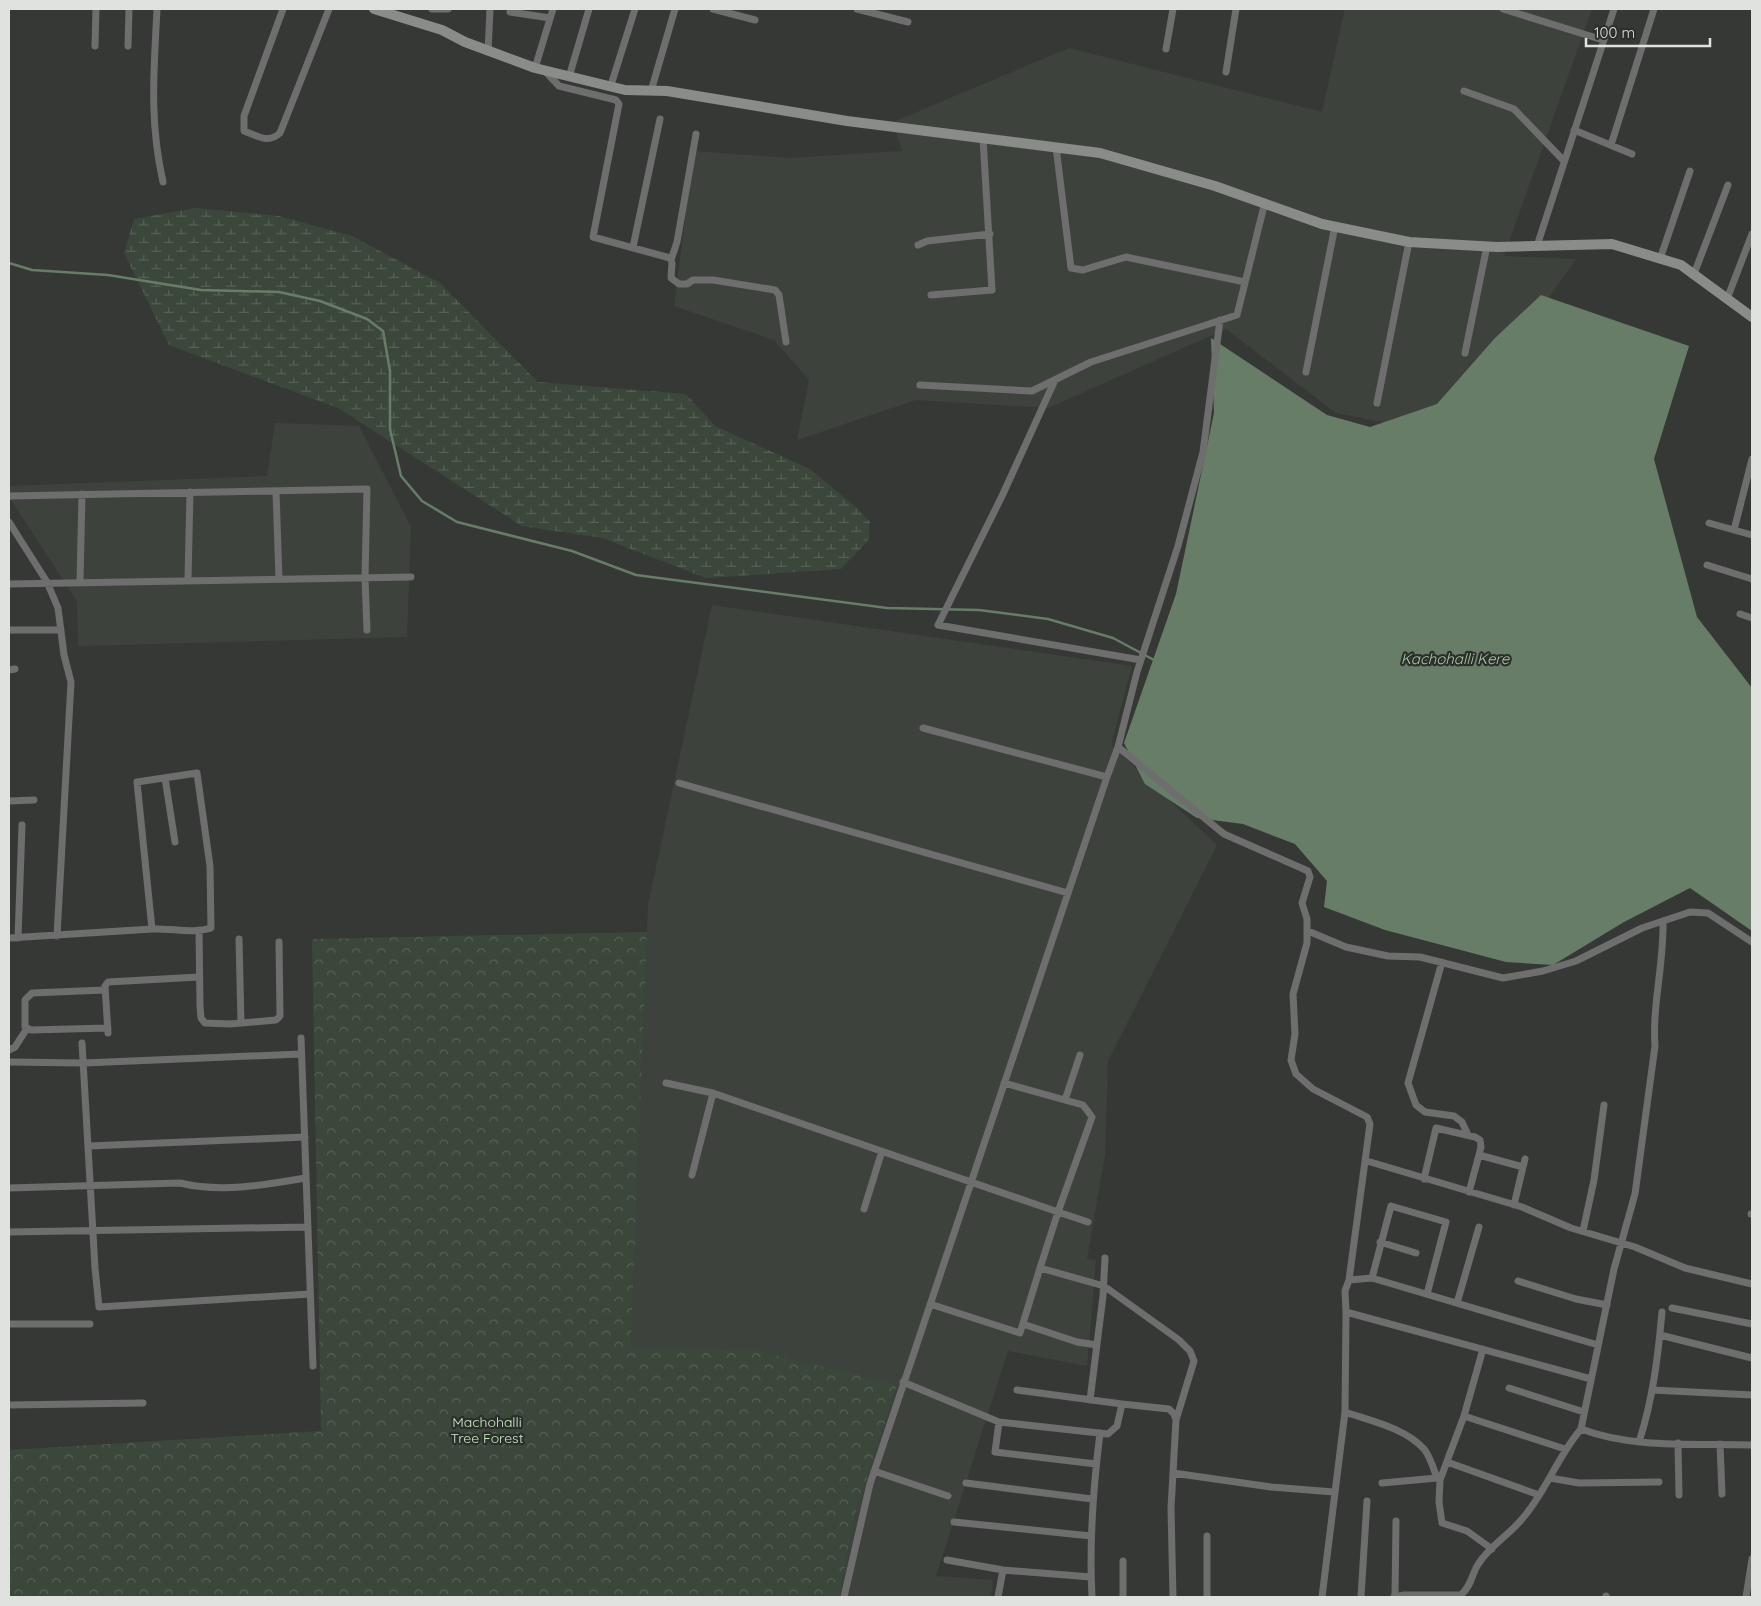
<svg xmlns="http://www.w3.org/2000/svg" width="1761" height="1606" font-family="Quicksand,sans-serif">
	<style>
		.built { fill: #3d433c }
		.forest { fill: url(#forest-crowns) }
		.wetland { fill: url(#wetland-marsh) }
		.water { fill: #687d67 }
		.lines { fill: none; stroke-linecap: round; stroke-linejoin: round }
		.stream { stroke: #687d67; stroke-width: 2.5 }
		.street { stroke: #6d6e6d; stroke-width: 7 }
		.secondary { stroke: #8a8c8a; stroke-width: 10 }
		.labels { text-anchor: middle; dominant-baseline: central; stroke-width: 4.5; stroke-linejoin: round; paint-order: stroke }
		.park-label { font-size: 14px; fill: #c5edc2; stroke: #2c2e2c }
		.water-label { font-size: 15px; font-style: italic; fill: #a4cba1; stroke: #2c2e2c }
	</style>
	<defs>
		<pattern id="forest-crowns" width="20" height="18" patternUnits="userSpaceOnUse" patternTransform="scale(1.25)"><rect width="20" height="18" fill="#3b473a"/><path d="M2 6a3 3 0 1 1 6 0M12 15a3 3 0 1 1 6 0" fill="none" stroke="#576156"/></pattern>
		<pattern id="wetland-marsh" width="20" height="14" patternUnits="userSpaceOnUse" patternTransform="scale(1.25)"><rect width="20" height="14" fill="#3b473a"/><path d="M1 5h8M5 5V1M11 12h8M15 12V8" fill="none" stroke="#576156"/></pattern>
	</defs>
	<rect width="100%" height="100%" fill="#363836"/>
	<path class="built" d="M1345 9H1592L1504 256 1576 259 1550 296 1453 401 1391 424 1336 413 1226 329 1048 408 916 400 797 440 809 380 774 340 674 306 694 151 789 158 902 151 893 122 1069 48 1322 112Z
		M275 423 359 426 411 527 407 637 78 646 77 601 9 497V486L267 476Z
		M712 605 1132 666 1111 745 1217 845 1108 1061 1105 1155 1087 1259 1096 1260 1087 1366 1008 1351 936 1576 993 1580 991 1597H839L856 1512 897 1385 631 1347 648 905Z"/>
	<path class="forest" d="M647 932 631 1347 759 1351 897 1385 856 1512 839 1597H9V1450L321 1431 312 939Z"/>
	<path class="wetland" d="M195 208 279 216 352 236 440 283 538 382 686 394 715 426 810 469 857 508 870 522 868 541 841 569 706 578 602 538 522 526 338 408 169 345 124 253 134 219Z"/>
	<path class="water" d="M1541 295 1689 346 1654 459 1697 617 1752 688V931L1690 888 1624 922 1553 965 1506 962 1385 930 1324 907 1327 881 1295 844 1243 824 1197 818 1145 784 1124 743 1176 594 1214 413 1211 338 1327 415 1370 427 1437 404 1495 338Z"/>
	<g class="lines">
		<path class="stream" d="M9 263 32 270 108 275 201 290 279 292 320 301 367 319 383 331 390 371V429L401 476 422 501 457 522 572 551 636 575 887 608 979 610 1048 619 1113 638 1154 660"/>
		<path class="street" d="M157 9C154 71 149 120 163 182
			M283 9 244 116V131C258 136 268 144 280 133L329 9
			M432 9H448
			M713 9 755 20
			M857 9 908 22
			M1503 9 1603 40
			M510 12 550 18
			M95 46 96 9
			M128 46 129 9
			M1166 49 1173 9
			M488 52 490 9
			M535 68 553 9
			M545 71 559 86 616 100 619 104 593 237 670 258 672 263 671 278 679 284H687L693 280H713L775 290 779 295 786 342
			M1226 72 1236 9
			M569 77 589 9
			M611 85 635 9
			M651 91 675 9
			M1464 91 1514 109 1564 161
			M1574 130 1632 154
			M1611 145 1654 9
			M1056 147 1071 268 1083 270 1126 257 1245 282
			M918 245 927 241 990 234
			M1537 246 1614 9
			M633 247 660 119
			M1660 259 1690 171
			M671 260 677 242 696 134
			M1694 274 1728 185
			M931 295 992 290 983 138
			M1727 299 1752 234
			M1465 353 1487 246
			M1306 372 1335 226
			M1055 380 1002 496 938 625 1141 660
			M920 385 1032 391 1091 362 1237 315 1265 202
			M1377 403 1409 242
			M276 491 279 579
			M9 496 367 489 365 578 367 630
			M9 522 47 582 58 608 64 655 71 682 57 936
			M1709 523 1752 535
			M1734 530 1752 459
			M1707 565 1752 579
			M188 580 190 492
			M80 582 82 494
			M9 584 411 577
			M1740 614 1752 618
			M9 630H61
			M9 670 15 669
			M923 728 1107 777 1118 747 1137 672 1178 546 1203 452 1220 320
			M1118 747 1224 834 1308 871 1310 877 1302 903 1307 919V943L1293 994 1295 1034 1291 1060 1296 1074 1313 1089 1367 1117 1370 1124 1349 1280
			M165 778 175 842
			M679 783 1068 893
			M9 801 34 800
			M199 930 200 1006 201 1018 205 1023 230 1024 276 1020 280 1016 279 942
			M1308 931 1346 947 1388 956 1420 957 1503 978 1543 971 1576 961 1642 928 1690 912 1708 913 1752 942
			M9 938 152 929C172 928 193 934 211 928L210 866 197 773 137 782 152 929
			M18 938 22 825
			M239 939 241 1023
			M1442 962 1408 1083 1416 1105 1425 1112 1454 1116 1462 1122 1468 1135
			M105 990 32 993 25 1000V1027L31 1030 108 1028
			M108 1033 105 986 108 982 199 977
			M301 1038 313 1366
			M82 1043 95 1268 99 1307 310 1294
			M9 1050 15 1047 26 1030
			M9 1062 84 1063 301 1054
			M666 1083 713 1093
			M1065 1100 1080 1055
			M89 1146 305 1137
			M1367 1161 1522 1207 1571 1228 1635 1247 1685 1268 1752 1284
			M1523 1167 1525 1159
			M692 1175 713 1093 1058 1212 1092 1117 1083 1105 1004 1083
			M1424 1179 1436 1128 1475 1137 1480 1140 1481 1147 1479 1155 1523 1167 1514 1205
			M9 1188 180 1183C221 1193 265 1185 306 1178
			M1469 1192 1479 1155
			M864 1209 882 1151
			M1751 1214H1752
			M1583 1231 1594 1180 1604 1105
			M9 1232 308 1227
			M1380 1242 1416 1253
			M1040 1268 1058 1212 1088 1222
			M1372 1278 1598 1345
			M1518 1281 1576 1299 1607 1305
			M1457 1303 1479 1227
			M930 1304 1020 1333 1040 1268 1104 1286 1179 1340 1190 1351 1194 1361 1176 1420 1171 1508 1173 1597
			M1672 1308 1752 1324
			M1346 1312 1345 1291 1349 1280 1372 1278 1391 1206 1446 1222 1427 1294
			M9 1324H90
			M1023 1324 1077 1342 1097 1345
			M1660 1335 1752 1358
			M903 1382 999 1422 1108 1434 1117 1426 1122 1404 1017 1390
			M1509 1388 1584 1412
			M1652 1390 1752 1395
			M1090 1400 1103 1296 1105 1258
			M1122 1404 1169 1409 1174 1414 1176 1420
			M9 1405 143 1403
			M1345 1412C1371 1421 1405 1428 1424 1449 1430 1456 1434 1470 1437 1478L1440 1480
			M1464 1416 1483 1349
			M999 1422 995 1452 1096 1464
			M1581 1429C1634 1449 1696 1443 1752 1445
			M1639 1442C1653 1399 1658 1356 1662 1312
			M1678 1443 1679 1495
			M1720 1444 1722 1494
			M1447 1462 1539 1495
			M874 1471 948 1496
			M1173 1473 1271 1487 1334 1492
			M1550 1478 1579 1483 1659 1482
			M966 1483 1092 1499
			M1382 1483 1437 1478
			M954 1522 1091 1536
			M1207 1536V1597
			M1492 1549 1467 1531 1442 1523 1439 1502 1440 1480 1464 1416 1565 1449
			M947 1560 1003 1570 1091 1577
			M1123 1561V1597
			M844 1597 870 1484 1107 777
			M998 1597 1003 1570
			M1092 1597C1089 1542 1093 1489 1100 1433
			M1322 1597 1345 1412 1346 1312 1591 1379
			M1361 1597 1367 1501
			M1394 1597 1404 1595H1461C1473 1584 1471 1574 1479 1563 1490 1546 1509 1535 1522 1519 1546 1492 1557 1457 1581 1429L1614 1269 1635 1194 1655 1046C1652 1006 1664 963 1663 922
			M1395 1597 1396 1521
			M1606 1597V1596
			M1746 1597 1752 1559"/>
		<path class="secondary" d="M374 9 442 30 465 42 535 68 625 90 667 91 847 121 1100 153 1215 186 1322 224 1409 242 1497 247 1612 244 1681 265 1752 317"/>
	</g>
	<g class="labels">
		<g class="park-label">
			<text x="487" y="1422">Machohalli<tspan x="487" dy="16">Tree Forest</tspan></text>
		</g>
		<g class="water-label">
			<text x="1455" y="658">Kachohalli Kere</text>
		</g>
	</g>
	<rect width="1761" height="1606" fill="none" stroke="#e0e2e0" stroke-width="20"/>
	<path d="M1586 38v8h124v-8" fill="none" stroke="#e0e2e0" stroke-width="2.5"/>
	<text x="1594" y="38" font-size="15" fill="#e0e2e0" stroke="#2c2e2c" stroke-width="4" paint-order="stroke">100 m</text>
</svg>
